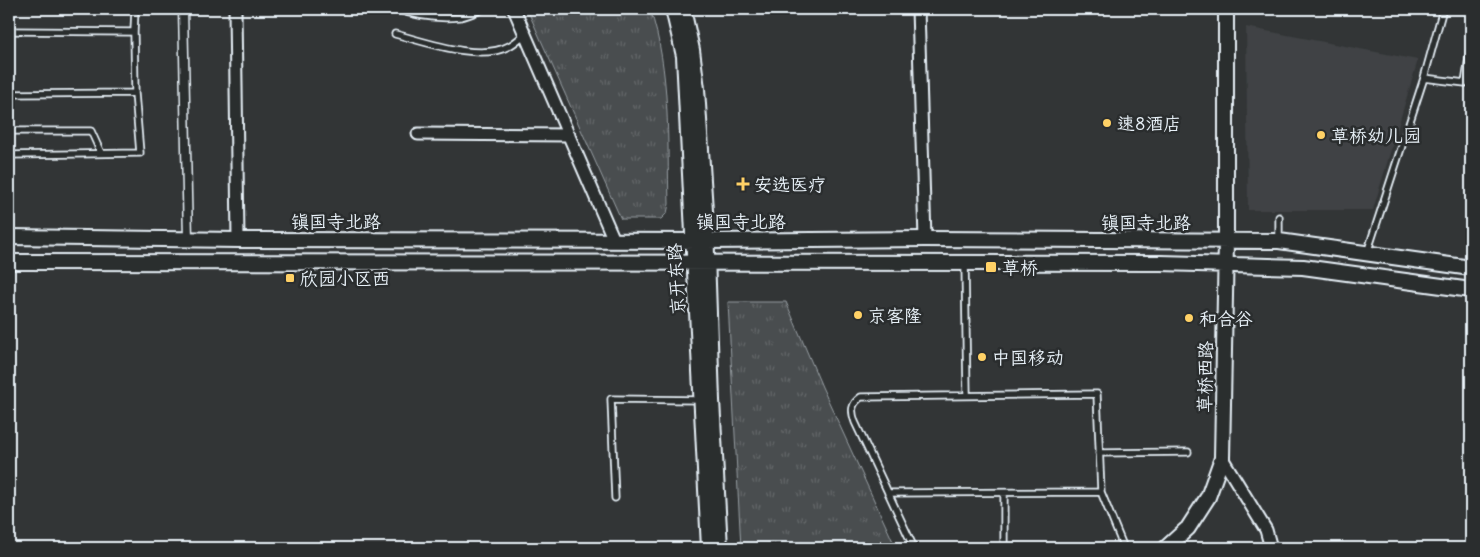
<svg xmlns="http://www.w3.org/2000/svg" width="1480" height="557" font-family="Delius,'LXGW WenKai TC',sans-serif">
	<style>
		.built { fill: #3f4244 }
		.grass { fill: url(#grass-tufts); stroke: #989fa4 }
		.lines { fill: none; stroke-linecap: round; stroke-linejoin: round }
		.service-casing { stroke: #e8f1f8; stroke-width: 9 }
		.pedestrian-casing { stroke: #e8f1f8; stroke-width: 11 }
		.minor-casing { stroke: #e8f1f8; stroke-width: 15 }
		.tertiary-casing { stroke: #e8f1f8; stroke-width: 18 }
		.service { stroke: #2a2d2e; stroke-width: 5.5 }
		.pedestrian { stroke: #2a2d2e; stroke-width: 8 }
		.minor { stroke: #2a2d2e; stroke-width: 11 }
		.tertiary { stroke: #2a2d2e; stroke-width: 14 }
		.poi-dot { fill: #ffd166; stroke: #2a2d2e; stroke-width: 2 }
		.labels { text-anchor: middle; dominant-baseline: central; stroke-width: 5; stroke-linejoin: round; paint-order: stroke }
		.poi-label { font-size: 18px; fill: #e8f1f8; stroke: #2a2d2e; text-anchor: start }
		.street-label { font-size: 18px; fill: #e8f1f8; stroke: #2a2d2e }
	</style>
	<defs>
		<pattern id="grass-tufts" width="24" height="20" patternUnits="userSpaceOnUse" patternTransform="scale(1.25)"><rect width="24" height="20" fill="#494d4f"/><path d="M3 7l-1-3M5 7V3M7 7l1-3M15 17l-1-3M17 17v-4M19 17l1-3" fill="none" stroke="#636769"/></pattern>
	</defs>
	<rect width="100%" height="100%" fill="#323536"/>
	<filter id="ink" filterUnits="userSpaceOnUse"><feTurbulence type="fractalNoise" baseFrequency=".02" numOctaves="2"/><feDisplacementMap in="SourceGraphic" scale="10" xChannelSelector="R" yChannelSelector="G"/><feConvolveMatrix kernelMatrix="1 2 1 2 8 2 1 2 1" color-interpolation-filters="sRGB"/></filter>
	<g filter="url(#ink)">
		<path class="built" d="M1246 27 1418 60 1373 210H1248Z"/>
		<path class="grass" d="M527 9H650C671 71 667 140 669 204L667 213 661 219H621Z
			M728 302H786L822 387 896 548H741Z"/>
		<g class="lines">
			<g class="service-casing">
				<path id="service" d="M396 9C416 16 438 19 460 17 467 16 476 12 483 9
					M9 31 134 32 135 9
					M395 34C426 42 480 62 509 46 515 43 520 38 525 34
					M1424 78 1443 9
					M9 94 135 93 134 32
					M9 131H91L101 153
					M9 155 140 153 135 93
					M1279 217V241
					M1367 253 1424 78 1465 83 1471 45
					M965 264 967 394
					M1099 453 1188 452
					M888 493 1101 492
					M1004 493V548
					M615 498 611 399 700 400
					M914 548 855 422C851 411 851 404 861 397L1097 394 1101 492 1124 548"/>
			</g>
			<g class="pedestrian-casing">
				<path id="pedestrian" d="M183 9 188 239"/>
			</g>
			<g class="minor-casing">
				<path id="minor" d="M235 9 238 240
					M514 9 614 240
					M918 9 925 239
					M418 134 569 135
					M1222 458 1266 530 1271 548"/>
			</g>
			<g class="tertiary-casing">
				<path id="tertiary" d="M673 9 684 56 709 548
					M683 9 692 50 697 89 706 226 712 400 720 548
					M9 237 238 240 706 241 925 239 1279 241 1471 268
					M9 262 1161 263 1303 267 1471 290
					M1166 548 1188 528 1208 497 1222 458 1226 241V9"/>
			</g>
			<use href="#service" class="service"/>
			<use href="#pedestrian" class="pedestrian"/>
			<use href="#minor" class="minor"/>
			<use href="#tertiary" class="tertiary"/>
		</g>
	</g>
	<g class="poi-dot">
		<circle cx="1107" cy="123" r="5"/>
		<circle cx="1321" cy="135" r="5"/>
		<path d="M740.5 176.5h5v5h5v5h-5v5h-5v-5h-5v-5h5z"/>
		<rect x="985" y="261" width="12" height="12" rx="2.5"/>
		<rect x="285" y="273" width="10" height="10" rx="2.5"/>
		<circle cx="858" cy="315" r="5"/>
		<circle cx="1189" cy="318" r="5"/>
		<circle cx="982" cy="357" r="5"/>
	</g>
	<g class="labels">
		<g class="poi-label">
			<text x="1117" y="123">速8酒店</text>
			<text x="1331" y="135">草桥幼儿园</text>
			<text x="754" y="184">安选医疗</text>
			<text x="1002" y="267">草桥</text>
			<text x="300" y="278">欣园小区西</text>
			<text x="868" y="315">京客隆</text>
			<text x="1199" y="318">和合谷</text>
			<text x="992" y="357">中国移动</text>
		</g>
		<g class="street-label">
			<text x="336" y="221">镇国寺北路</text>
			<text x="741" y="221">镇国寺北路</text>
			<text x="1146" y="222">镇国寺北路</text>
			<text transform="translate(676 279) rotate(-93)">京开东路</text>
			<text transform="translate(1205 377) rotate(-89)">草桥西路</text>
		</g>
	</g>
	<rect width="1480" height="557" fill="none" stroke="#2a2d2e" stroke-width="30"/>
	<rect x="15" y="15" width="1450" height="527" fill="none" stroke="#e8f1f8" stroke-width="2" filter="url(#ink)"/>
</svg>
